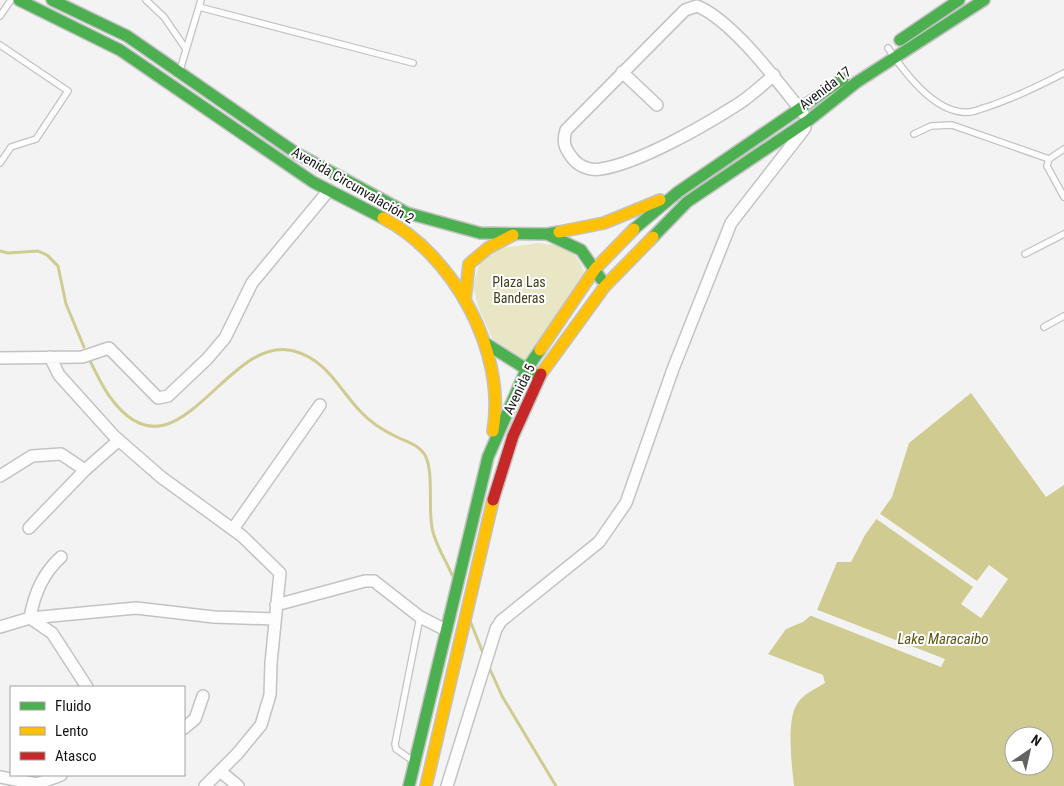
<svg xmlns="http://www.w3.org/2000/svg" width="1064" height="786" font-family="'Roboto Condensed',sans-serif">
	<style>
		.green { fill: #e9e6c5 }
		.water { fill: #d0cb90; fill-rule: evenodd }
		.pier { fill: #f3f3f4 }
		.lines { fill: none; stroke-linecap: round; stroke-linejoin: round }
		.stream { stroke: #d0cb90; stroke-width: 3 }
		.lane-casing { stroke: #c3c3c4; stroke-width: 8 }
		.street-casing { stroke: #c3c3c4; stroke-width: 14 }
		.fast-casing { stroke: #c3c3c4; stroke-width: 14 }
		.slow-casing { stroke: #c3c3c4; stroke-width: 14 }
		.jam-casing { stroke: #c3c3c4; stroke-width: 14 }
		.lane { stroke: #fdfdfd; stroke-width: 5.5 }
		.street { stroke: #fdfdfd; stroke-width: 11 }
		.fast { stroke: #4caf50; stroke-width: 11 }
		.slow { stroke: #ffc107; stroke-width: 11 }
		.jam { stroke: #c62828; stroke-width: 11 }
		.labels { text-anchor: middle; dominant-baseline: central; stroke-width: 4; stroke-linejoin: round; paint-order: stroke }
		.street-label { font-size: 14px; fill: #161617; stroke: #fff }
		.park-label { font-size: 14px; fill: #43401b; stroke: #fff }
		.water-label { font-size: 15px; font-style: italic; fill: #5c5616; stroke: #fff }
	</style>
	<rect width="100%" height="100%" fill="#f3f3f4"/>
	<path class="green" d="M539 243C564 247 574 246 584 272L524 362 492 338 479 309 473 288 479 263 494 249Z"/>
	<path class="water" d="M971 393 1046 497 1064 485V786H794C792 767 786 720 797 704 803 694 815 689 825 683L823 675 768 654 786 629 803 622 817 610 837 562H851L865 535 892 497 909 443ZM1014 736H1044V766H1014Z"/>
	<path class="pier" d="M879 513 977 581 989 565 1008 579 981 618 961 604 973 587 875 518Z
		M815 609 945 659 941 667 809 615Z"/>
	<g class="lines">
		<path class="stream" d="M0 251 8 253 38 251 47 255 58 266 66 304 84 347
			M89 359C96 372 103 389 113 401 179 485 227 332 294 351 327 360 339 389 360 411 369 421 384 431 397 437 407 442 418 444 425 455 434 472 428 507 432 527 434 543 446 560 452 575
			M471 623 483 653
			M489 667 502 696 556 786"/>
		<g class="lane-casing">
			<path id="lane" d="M146 0 164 17 186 49
				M199 7 413 63
				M0 16 11 0
				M0 45 68 91 36 139 11 147 0 163
				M888 48C904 72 936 115 969 112 975 112 982 108 987 107 1014 98 1039 86 1064 73
				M180 70 201 0
				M914 134 931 126 952 125 1049 159
				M1064 149 1049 159 1047 166 1064 197
				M1025 254 1064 234
				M1044 327 1064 316
				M413 761 396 749 395 744 420 617"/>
		</g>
		<g class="street-casing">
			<path id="street" d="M622 72 657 105
				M774 75C761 86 749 98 735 106 702 127 639 163 601 169 592 171 580 167 574 160 565 149 562 143 566 130L685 10 697 6C732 20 778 82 803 113
				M50 357 59 375 114 436 161 477 242 536 280 573 271 663 270 695 261 725 237 754 205 786
				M0 358 82 357 109 348 158 398 168 396 207 359 225 338 252 283 329 190
				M0 476 32 456 61 454 85 470 119 440
				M29 528 85 470
				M233 529 320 405
				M61 557C43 573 34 594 30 618L52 633 87 687
				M276 605 365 581H374L420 617 446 630
				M0 627 30 618 136 608 214 617 275 619
				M184 728 195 719 203 696
				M220 771 238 786
				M0 777 37 784 61 775
				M447 786 496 629 501 621 599 542 626 503 673 369 731 223 805 128"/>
		</g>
		<g class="fast-casing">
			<path id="fast" d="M19 0 120 50 313 182 383 218
				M52 0 127 36 296 153 407 213 480 233 547 234 559 232
				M900 40 959 0
				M634 229 678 192 843 79
				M547 234 581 250 601 279
				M653 237 687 202 809 120 857 82 984 0
				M485 343 536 375
				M409 786 488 457 526 370 540 350"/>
		</g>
		<g class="slow-casing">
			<path id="slow" d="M383 218C453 254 507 352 493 431
				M559 232 604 223 660 200
				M465 300 469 264 488 248 513 235
				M540 350 595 269 634 229
				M541 374 605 286 653 237
				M426 786 493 500"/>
		</g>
		<g class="jam-casing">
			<path id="jam" d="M493 500 513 436 541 374"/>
		</g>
		<use href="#lane" class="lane"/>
		<use href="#street" class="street"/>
		<use href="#fast" class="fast"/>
		<use href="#slow" class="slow"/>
		<use href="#jam" class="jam"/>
	</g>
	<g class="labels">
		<g class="street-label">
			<text transform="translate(825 88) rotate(-37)">Avenida 17</text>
			<text transform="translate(353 185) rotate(30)">Avenida Circunvalación 2</text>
			<text transform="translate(519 389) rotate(-64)">Avenida 5</text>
		</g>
		<g class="park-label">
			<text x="519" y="282">Plaza Las<tspan x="519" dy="16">Banderas</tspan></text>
		</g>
		<g class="water-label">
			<text x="943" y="639">Lake Maracaibo</text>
		</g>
	</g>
	<rect x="10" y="686" width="175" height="90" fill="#ffffff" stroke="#a2a2a2"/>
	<rect x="20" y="702" width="25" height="8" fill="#4caf50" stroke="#a2a2a2"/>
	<text x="55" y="711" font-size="15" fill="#161617">Fluido</text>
	<rect x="20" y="727" width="25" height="8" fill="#ffc107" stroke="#a2a2a2"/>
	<text x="55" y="736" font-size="15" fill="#161617">Lento</text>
	<rect x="20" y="752" width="25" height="8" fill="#c62828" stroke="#a2a2a2"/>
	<text x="55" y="761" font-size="15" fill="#161617">Atasco</text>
	<g transform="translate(1029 751) rotate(34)"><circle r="24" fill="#ffffff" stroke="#a2a2a2"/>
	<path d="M0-4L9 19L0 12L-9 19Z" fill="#636364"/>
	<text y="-8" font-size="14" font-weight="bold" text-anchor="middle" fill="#161617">N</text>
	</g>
</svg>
